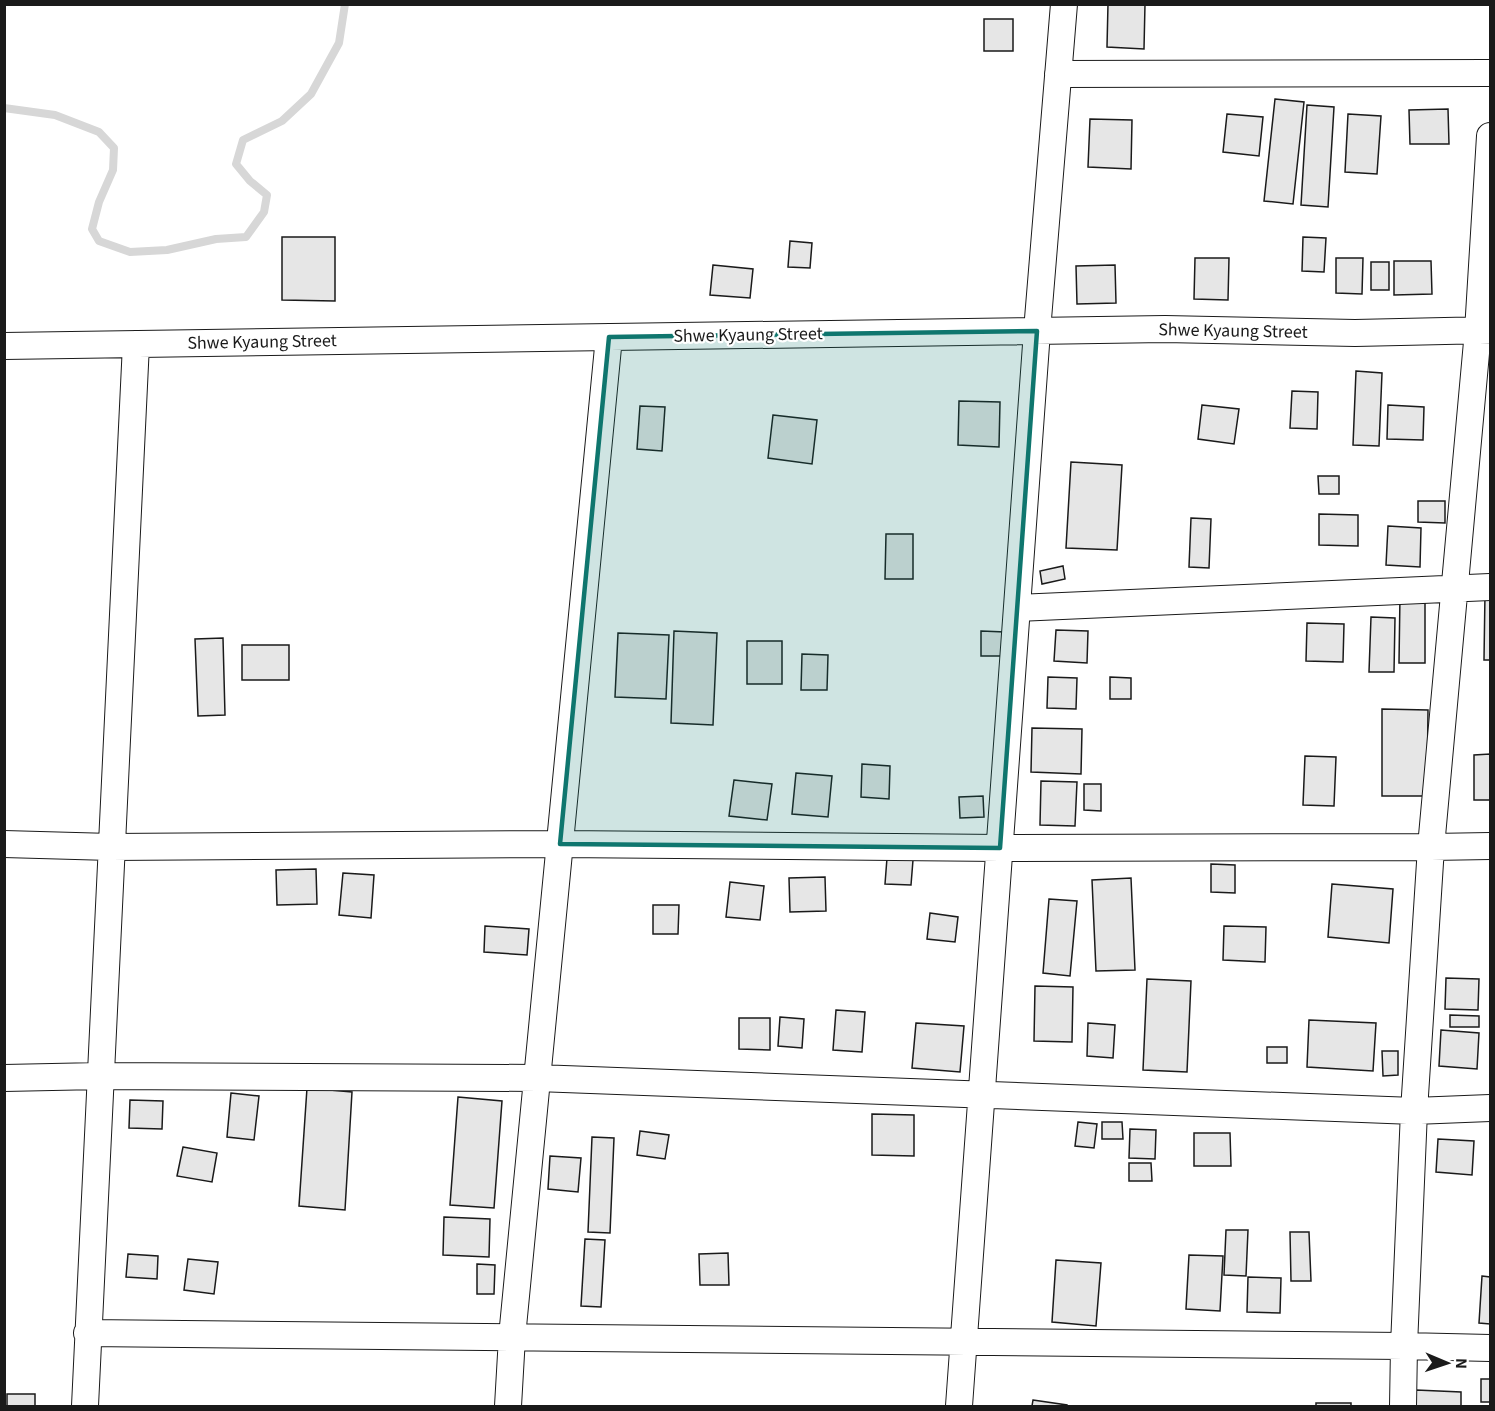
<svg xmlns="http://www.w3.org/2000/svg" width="1495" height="1411" font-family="'Source Sans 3',sans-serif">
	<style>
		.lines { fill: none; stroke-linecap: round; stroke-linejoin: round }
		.stream { stroke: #d7d7d7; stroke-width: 8 }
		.building { fill: #e6e6e6; stroke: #1a1a1a; stroke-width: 1.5 }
		.minor-casing { stroke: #1a1a1a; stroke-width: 28 }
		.minor { stroke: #fff; stroke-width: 26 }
		.marked { fill: #0f766e; fill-opacity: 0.2; stroke: #0f766e; stroke-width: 4.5; stroke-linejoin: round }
		.labels { text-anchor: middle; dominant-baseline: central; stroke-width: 4.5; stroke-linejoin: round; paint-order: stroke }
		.street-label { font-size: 18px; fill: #1a1a1a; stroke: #fff }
	</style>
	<rect width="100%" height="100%" fill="#fff"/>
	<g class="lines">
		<path class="stream" d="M4 108 55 115 99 132 114 148 113 170 99 202 92 229 99 241 130 252 167 250 216 239 246 237 264 212 267 195 250 181 236 164 243 140 282 121 311 94 339 43 345 4"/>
	</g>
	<path class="building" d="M1108 4H1145L1144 49 1107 47Z
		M984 19H1013V51H984Z
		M1275 99 1304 102 1293 204 1264 201Z
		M1307 105 1334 107 1328 207 1301 205Z
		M1448 109 1449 144H1410L1409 110Z
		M1227 114 1263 117 1259 156 1223 152Z
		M1348 114 1381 116 1377 174 1345 172Z
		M1090 119 1132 120 1131 169 1088 167Z
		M282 237H335V301L282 300Z
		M1303 237 1326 238 1324 272 1302 271Z
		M790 241 812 243 810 268 788 267Z
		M1195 258H1229L1228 300 1194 299Z
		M1336 258H1363L1362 294 1336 293Z
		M1394 261H1431L1432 294 1394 295Z
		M1371 262H1389V290H1371Z
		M713 265 753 269 750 298 710 295Z
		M1115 265 1116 303 1077 304 1076 266Z
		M1356 371 1382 373 1379 446 1353 445Z
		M1292 391 1318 392 1317 429 1290 428Z
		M959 401 1000 402 999 447 958 445Z
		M1202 405 1239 409 1234 444 1198 439Z
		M1388 405 1424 407 1423 440 1387 439Z
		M640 406 665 407 662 451 637 449Z
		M773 415 817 420 812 464 768 458Z
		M1071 462 1122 465 1117 550 1066 548Z
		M1318 476H1339V494H1319Z
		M1418 501H1445V523L1418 522Z
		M1319 514 1358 515V546L1319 545Z
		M1191 518 1211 519 1209 568 1189 567Z
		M1388 526 1421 528 1420 567 1386 565Z
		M886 534H913V579H885Z
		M1063 566 1065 579 1042 584 1040 571Z
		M1485 593H1490V660H1484Z
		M1400 595H1425V663H1399Z
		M1371 617 1395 618 1394 672H1369Z
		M1307 623 1344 624 1343 662 1306 661Z
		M1056 630 1088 631 1087 663 1054 661Z
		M674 631 717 633 713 725 671 723Z
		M981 631 1005 632 1004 656H981Z
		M618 633 669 635 666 699 615 697Z
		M223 638 225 715 198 716 195 639Z
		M747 641H782V684H747Z
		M242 645H289V680H242Z
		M802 654 828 655 827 690H801Z
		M1048 677 1077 678 1076 709 1047 708Z
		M1110 677 1131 678V699H1110Z
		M1382 709 1428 710 1427 796H1382Z
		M1032 728 1082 729 1081 774 1031 772Z
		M1490 754V800H1474V755Z
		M1305 756 1336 757 1334 806 1303 805Z
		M862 764 890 766 889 799 861 797Z
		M796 773 832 776 828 817 792 814Z
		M734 780 772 784 767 820 729 816Z
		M1041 781 1077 782 1075 826 1040 825Z
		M1084 784H1101V811L1084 810Z
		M983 796 984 817 960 818 959 797Z
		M887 858 913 860 911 885 885 884Z
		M1211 864 1235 865V893L1211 892Z
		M316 869 317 904 277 905 276 870Z
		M343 873 374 875 371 918 339 915Z
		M825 877 826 911 790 912 789 878Z
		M1131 878 1135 970 1096 971 1092 880Z
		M730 882 764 886 760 920 726 917Z
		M1332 884 1393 889 1389 943 1328 937Z
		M1049 899 1077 901 1070 976 1043 973Z
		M653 905H679L678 934H653Z
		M930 913 958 917 955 942 927 939Z
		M485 926 529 929 527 955 484 952Z
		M1224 926 1266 927 1265 962 1223 960Z
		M1446 978 1479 979 1478 1010 1445 1009Z
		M1147 979 1191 981 1187 1072 1143 1070Z
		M1035 986 1073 987 1072 1042 1034 1041Z
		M836 1010 865 1012 862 1052 833 1050Z
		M1450 1015 1479 1016V1027H1450Z
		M780 1017 804 1019 802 1048 778 1046Z
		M739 1018H770V1050L739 1049Z
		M1309 1020 1376 1023 1373 1071 1307 1067Z
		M916 1023 964 1026 960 1072 912 1068Z
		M1088 1023 1115 1025 1113 1058 1087 1056Z
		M1441 1030 1479 1033 1477 1069 1439 1066Z
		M1267 1047H1287V1063H1267Z
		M1382 1051H1398V1075L1383 1076Z
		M307 1088 352 1092 345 1210 299 1206Z
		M231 1093 259 1096 254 1140 227 1137Z
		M458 1097 502 1101 494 1208 450 1205Z
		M130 1100 163 1101 162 1129 129 1128Z
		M872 1114 914 1115V1156L872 1155Z
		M1078 1122 1097 1124 1094 1148 1075 1146Z
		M1102 1122H1122L1123 1139H1102Z
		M1130 1129 1156 1130 1155 1159 1129 1158Z
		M640 1131 669 1135 665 1159 637 1155Z
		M1194 1133H1230L1231 1166H1194Z
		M592 1137 614 1138 610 1233 588 1232Z
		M1438 1139 1474 1141 1472 1175 1436 1172Z
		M183 1147 217 1153 212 1182 177 1176Z
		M550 1156 581 1158 578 1192 548 1189Z
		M1129 1163H1151L1152 1181H1129Z
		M444 1217 490 1219 489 1257 443 1255Z
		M1226 1230H1248L1246 1276 1224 1275Z
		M1290 1232H1309L1311 1281H1291Z
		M585 1239 605 1240 601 1307 581 1306Z
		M728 1253 729 1285H700L699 1254Z
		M128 1254 158 1256 157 1279 126 1277Z
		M1189 1255 1223 1256 1220 1311 1186 1309Z
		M188 1259 218 1262 214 1294 184 1290Z
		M1056 1260 1101 1263 1096 1326 1052 1322Z
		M477 1264 495 1265 494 1294H477Z
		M1482 1276 1490 1277V1324L1479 1323Z
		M1248 1277 1281 1278 1280 1313 1247 1312Z
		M1481 1379H1490V1402H1481Z
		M1416 1390 1461 1392V1406H1415Z
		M7 1394H35V1406H7Z
		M1033 1400 1067 1405V1406H1032Z
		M1316 1403H1351V1406H1316Z"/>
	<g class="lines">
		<g class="minor-casing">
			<path id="minor" d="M1058 74 1490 73
				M4 346 1165 329 1355 333 1490 330
				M1017 608 1490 587
				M4 844 111 847 560 844 1000 848 1431 847 1490 846
				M4 1078 100 1076 537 1078 1414 1111 1490 1108
				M87 1333 1404 1346 1490 1348
				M85 1406 136 344
				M508 1406 512 1337 609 337
				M959 1406 1037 331 1064 4
				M1403 1406 1404 1346 1414 1111 1431 847 1478 331 1490 136"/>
		</g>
		<use href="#minor" class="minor"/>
	</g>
	<path class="marked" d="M1037 331 1000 848 560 844 609 337Z"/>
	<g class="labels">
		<g class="street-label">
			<text transform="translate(1233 331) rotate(1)">Shwe Kyaung Street</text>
			<text transform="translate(748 335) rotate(-1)">Shwe Kyaung Street</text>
			<text transform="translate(262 342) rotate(-1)">Shwe Kyaung Street</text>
		</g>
	</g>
	<rect width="1495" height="1411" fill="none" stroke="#1a1a1a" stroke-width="12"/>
	<g transform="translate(1447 1363) rotate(92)" stroke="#ffffff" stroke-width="4.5" paint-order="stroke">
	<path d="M0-4.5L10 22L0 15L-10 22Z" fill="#1a1a1a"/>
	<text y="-9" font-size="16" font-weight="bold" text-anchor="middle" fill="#1a1a1a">N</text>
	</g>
</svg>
